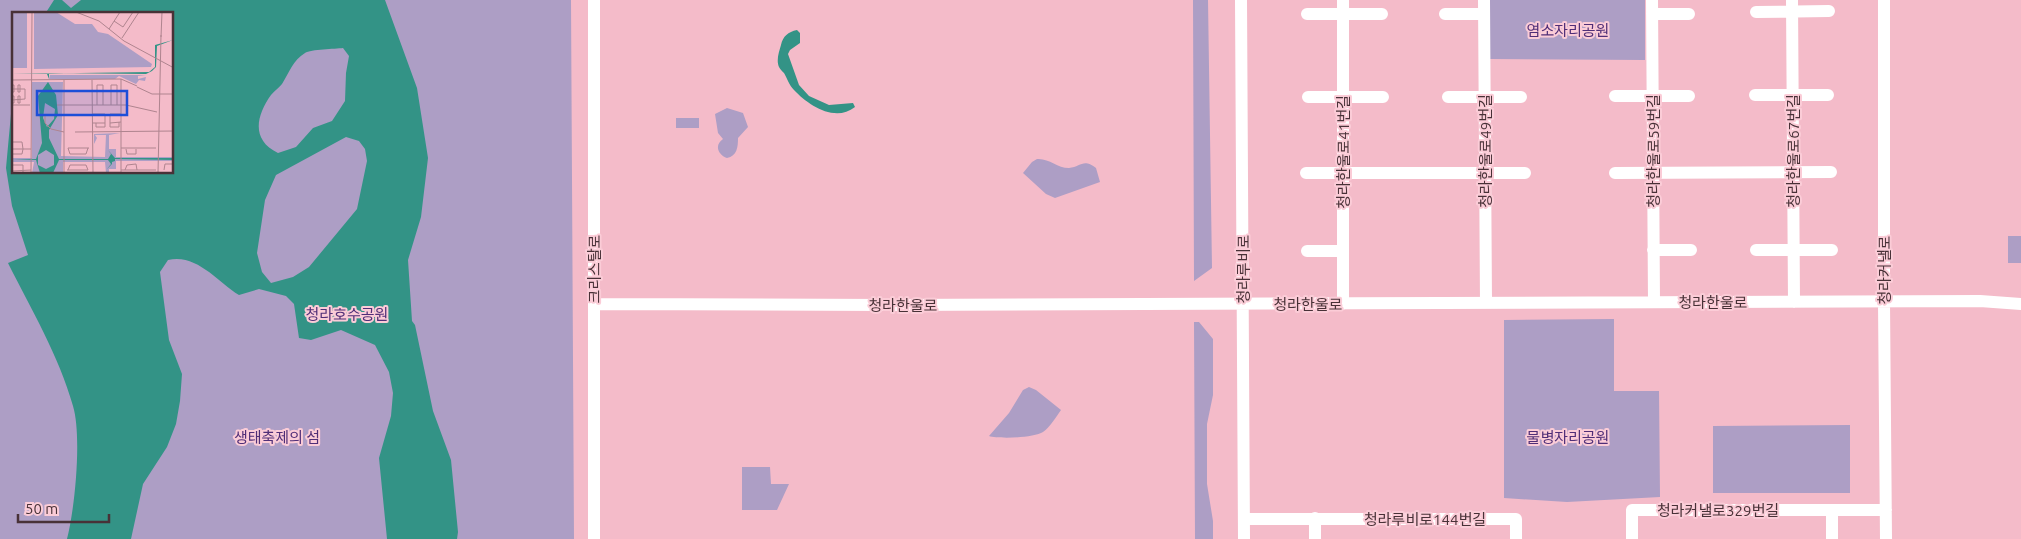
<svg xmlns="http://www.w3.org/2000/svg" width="2021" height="539" font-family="Ubuntu,'Noto Sans KR',sans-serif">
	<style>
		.green { fill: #ad9ec5; fill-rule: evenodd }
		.water { fill: #339386; fill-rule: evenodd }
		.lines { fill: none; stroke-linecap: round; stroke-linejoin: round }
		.street { stroke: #fff; stroke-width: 12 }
		.labels { text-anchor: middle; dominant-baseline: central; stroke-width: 4; stroke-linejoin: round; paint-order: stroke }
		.park-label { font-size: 15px; fill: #502e77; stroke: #fbccd7 }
		.street-label { font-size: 15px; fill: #483137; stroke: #fbccd7 }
		.inset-road { fill: none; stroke: #af848f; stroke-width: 1 }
		.view { fill: #1d4ed8; fill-opacity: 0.15; stroke: #1d4ed8; stroke-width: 2.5 }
		.inset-edge { fill: none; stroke: #483137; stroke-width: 2.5 }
	</style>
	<rect width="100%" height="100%" fill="#f4bbc9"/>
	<path class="green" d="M0 0H571L574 539H0ZM14 14H172V172H14Z
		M1193 0H1208L1212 268 1194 281Z
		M1490 0H1645V60L1490 59Z
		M727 108 743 113 748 127 738 138C738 147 737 156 727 158 718 155 714 145 723 139L718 133 715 114Z
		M676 118H699V128H676Z
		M1037 159C1049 158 1057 168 1069 168 1081 167 1083 158 1096 168L1100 182 1055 198 1046 194 1023 173 1032 162Z
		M2008 236H2021V263H2008Z
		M1614 319V391H1659L1660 497 1567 502 1504 498V320Z
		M1194 322H1199L1213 339V395L1207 424V484L1213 521V539H1195Z
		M1029 387 1036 390 1061 410C1056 417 1050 427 1043 432 1034 438 998 439 989 436L1009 413 1023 390Z
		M1850 425V493H1713V426Z
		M742 467H770L771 484H789L777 510H742Z"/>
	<path class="water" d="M54 0H62L71 8 81 0H385L417 88 428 158 421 217 408 260 412 321 415 325 433 411 451 460 458 532 457 539H387L379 458 391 416 393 393 389 372 375 345 341 330 311 340 299 338 294 304 286 296 259 289 239 295C217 281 196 253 168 260L160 272 169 340 182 374 180 401 176 424 167 447 143 484 131 539H67C75 508 82 436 73 406 59 356 31 309 8 263L28 255 12 206 6 168 12 103 14 97V172H172V14H45ZM343 48 349 56 346 73 345 101 332 121 313 128 296 147 278 153C251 140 256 116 271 95 274 91 279 88 282 84 289 73 293 60 305 53 311 49 335 49 343 48ZM346 137 359 141 365 149 367 161 357 209 309 267 293 277 271 283 262 272 257 253 265 200 276 175Z
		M797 30 800 33V43L790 50 788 54 799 85 809 96 829 105 853 103 855 107C835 123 808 105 794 90 789 85 787 78 784 73 783 72 780 69 779 67 776 60 779 52 781 45 783 36 788 32 797 30Z"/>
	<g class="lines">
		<path class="street" d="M594 0V539
			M1241 0 1244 539
			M1343 0V304
			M1484 0 1486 303
			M1652 0 1654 302
			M1792 0 1794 302
			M1884 0V302L1886 539
			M1756 12 1829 11
			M1307 14H1382
			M1445 14H1484
			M1652 14H1689
			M1755 95H1828
			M1615 96H1689
			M1308 97H1383
			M1448 97H1521
			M1306 173H1525
			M1615 173 1831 172
			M1653 250H1691
			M1756 250H1832
			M1307 251H1343
			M595 304 889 305 1980 301 2021 304
			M1832 510V539
			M1244 519H1516V539
			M1315 539V518
			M1632 539V510H1886"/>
	</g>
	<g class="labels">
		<g class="park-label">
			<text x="1568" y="30">염소자리공원</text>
			<text x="347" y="314">청라호수공원</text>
			<text x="277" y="437">생태축제의 섬</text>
			<text x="1568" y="437">물병자리공원</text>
		</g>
		<g class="street-label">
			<text transform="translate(1485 151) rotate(-90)">청라한울로49번길</text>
			<text transform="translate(1653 151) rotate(-90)">청라한울로59번길</text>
			<text transform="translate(1793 151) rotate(-90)">청라한울로67번길</text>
			<text transform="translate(1343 152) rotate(-90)">청라한울로41번길</text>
			<text transform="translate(594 269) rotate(-90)">크리스탈로</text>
			<text transform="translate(1243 269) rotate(-90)">청라루비로</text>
			<text transform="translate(1884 270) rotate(-90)">청라커낼로</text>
			<text x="1713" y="302">청라한울로</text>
			<text x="1308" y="304">청라한울로</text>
			<text x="903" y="305">청라한울로</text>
			<text x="1718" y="510">청라커낼로329번길</text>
			<text x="1425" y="519">청라루비로144번길</text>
		</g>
	</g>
	<g transform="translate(12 12)">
		<rect width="161" height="161" fill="#f4bbc9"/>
		<path d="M0 0H15V56H0ZM22 0H44L63 12H80L86 20 96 22 140 52 139 55 22 57ZM38 63H134L126 64V67L134 65 133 69 127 68 124 72 107 64 103 67H37ZM20 70H51L49 144 93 145 94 123H83L85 126 82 132V122L108 121 97 123V137H104V145H161L162 149H104V157H97V161H94L93 150H51V161H20L22 150H0V146H20Z" fill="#ad9ec5"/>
		<path d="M161 28 145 34 144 55 140 59 134 62 37 61V67L35 62H0L137 60 143 55V33ZM36 70 44 83 46 103 37 118V126L47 147H96L99 142 96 138 103 146H162L161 148 103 147V149L100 150V152L95 157 99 152 96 148H47L41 161H28L24 148H0L24 147 30 131 26 84ZM33 91 43 97 42 107 35 115 31 106ZM34 138 42 143V153L34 157 26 153V143Z" fill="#339386" fill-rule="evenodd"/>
		<path class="inset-road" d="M64 0 87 9 112 29 162 56M102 9 111 15 121 0M97 17 108 0M149 25 150 0M110 26 127 0M52 67V161M109 67V161M0 68 109 67 125 74M80 68 81 161M0 73H2V80H0ZM6 73H8V80H6ZM125 75 140 82H162M0 77H13V87L0 88M0 84H2V91H0ZM6 84H8V91H6ZM0 93H18M45 93H114L145 100M85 93V73H91V93M99 93V73H105V93M80 102H93V111H80M109 102H98V111L109 110M33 103V111L39 117 52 120M84 111V115H93V111M98 111V115H107V110M63 120 162 119M0 130H10L11 137 10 142H0M56 136 58 142H74L76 136M56 136H77M109 136H144M0 137H19M114 137 115 142H124V137M0 153H11V161M55 158H76M56 158 58 153H74L76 158M109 158H144M113 158 115 153 124 152 125 158M152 158 153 152H162M0 159 19 158M19 161 20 0M146 161 149 23"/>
		<path class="view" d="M25 79H115V103H25Z"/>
		<rect width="161" height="161" class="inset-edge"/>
	</g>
	<path d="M18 514v8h91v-8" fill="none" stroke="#483137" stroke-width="2.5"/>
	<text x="25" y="514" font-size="15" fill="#483137" stroke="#fbccd7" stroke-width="4" paint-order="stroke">50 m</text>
</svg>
